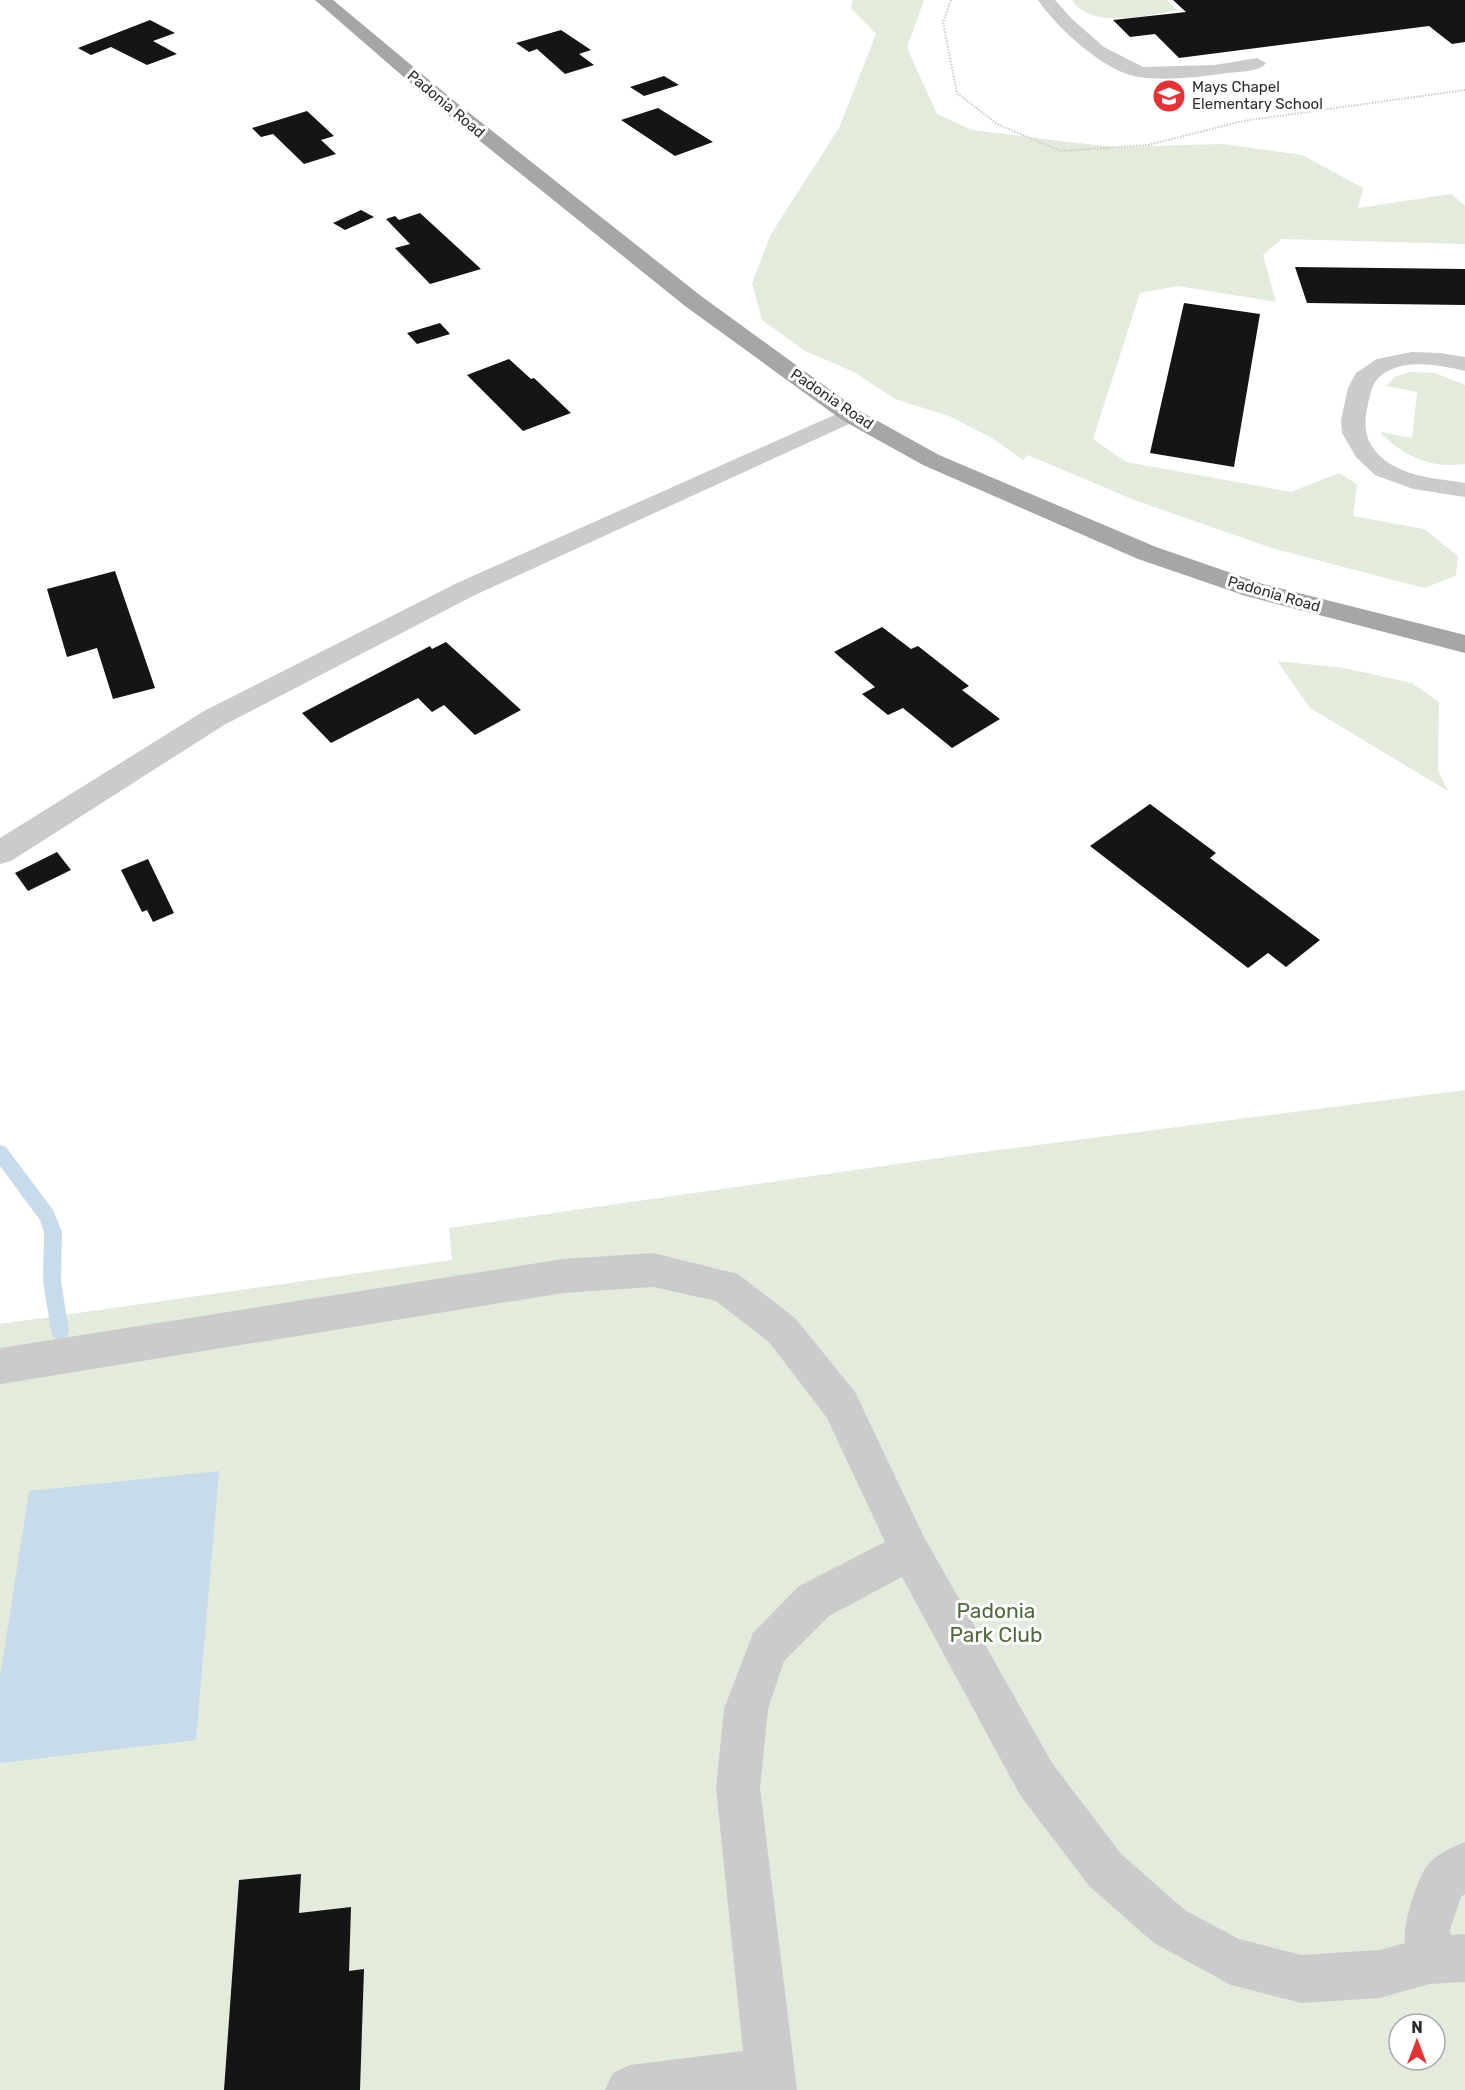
<svg xmlns="http://www.w3.org/2000/svg" width="1465" height="2090" font-family="Rubik,sans-serif">
	<style>
		.green { fill: #e3ebdc; fill-rule: evenodd }
		.water { fill: #c8dbeb }
		.lines { fill: none; stroke-linecap: round; stroke-linejoin: round }
		.stream { fill: #c8dbeb; fill-rule: evenodd }
		.building { fill: #151515 }
		.path { stroke: #cbcbcb; stroke-width: 2; stroke-dasharray: 1.5 1.5; stroke-linecap: butt }
		.minor { fill: #cbcbcb; fill-rule: evenodd }
		.major { fill: #a6a6a6; fill-rule: evenodd }
		.labels { text-anchor: middle; dominant-baseline: central; stroke-width: 6; stroke-linejoin: round; paint-order: stroke }
		.far-poi-label { font-size: 15px; fill: #2e2e2e; stroke: #fff; text-anchor: start }
		.far-street-label { font-size: 15px; fill: #2e2e2e; stroke: #fff }
		.near-park-label { font-size: 21px; fill: #4f693c; stroke: #fff }
	</style>
	<rect width="100%" height="100%" fill="#fff"/>
	<path class="green" d="M852 0H924L907 48 937 114 972 130 1044 139 1114 147 1223 144 1302 155 1363 188 1358 208 1451 194 1465 206V244L1282 239 1263 255 1276 302 1178 286 1140 293 1093 439 1126 462 1291 492 1339 473 1357 484 1353 516 1424 529 1458 556 1456 576 1424 588 1275 549 1134 500 1028 455 1023 460 992 438 949 416 895 399 854 372 805 351 762 320 752 283 771 234 839 128 876 34 851 8Z
		M1072 0H1167L1178 11C1148 14 1092 31 1072 0Z
		M1409 372 1435 373 1465 385V464C1431 469 1403 456 1380 432L1412 438 1417 392 1386 386 1395 377Z
		M1277 661 1344 668 1412 683 1439 702 1438 770 1448 791 1310 708Z
		M1465 1090V2090H0V1324L452 1260 449 1228 967 1154ZM1399 2024H1435V2060H1399Z"/>
	<path class="water" d="M219 1471 196 1740 0 1763V1677L29 1491Z"/>
	<g class="lines">
		<path class="stream" d="M0 1145 6 1147 53 1210 62 1232 61 1281 69 1331 67 1337 60 1340 53 1337 51 1331 43 1281 44 1232 40 1220 0 1166Z"/>
	</g>
	<path class="building" d="M1173 0H1465V42L1452 44 1429 26 1179 58 1155 34 1130 37 1113 20 1186 12Z
		M150 20 175 33 153 41 177 54 147 65 111 47 91 55 78 48Z
		M561 30 591 50 579 54 594 65 565 74 537 49 529 52 516 43Z
		M664 76 679 85 644 96 630 87Z
		M658 108 713 142 675 156 621 120Z
		M307 111 334 136 321 140 336 154 304 164 273 134 261 137 252 128Z
		M361 210 374 217 345 230 333 223Z
		M420 213 481 269 430 284 395 248 410 244 386 219 395 216 399 220Z
		M1295 267 1465 269V305L1307 303Z
		M1184 303 1260 314 1234 467 1150 453Z
		M440 323 450 334 417 344 407 333Z
		M509 359 531 379 534 378 571 413 523 431 467 375Z
		M115 571 155 688 113 699 97 648 67 657 47 589Z
		M882 627 911 649 918 646 969 686 962 690 1000 719 952 748 903 708 888 715 862 694 875 687 834 652Z
		M446 642 521 710 475 735 444 705 432 712 418 698 331 743 302 713 430 646 432 649Z
		M1150 804 1216 853 1210 858 1320 940 1286 967 1268 953 1248 968 1090 846Z
		M57 852 71 870 28 891 15 873Z
		M148 859 174 913 153 922 147 910 142 912 121 870Z
		M301 1874 299 1913 351 1907 349 1971 364 1969 360 2090H224L239 1880Z"/>
	<g class="lines">
		<path class="path" d="M951 0 943 22 957 93 997 124 1061 151 1148 145 1243 121 1465 90"/>
		<path class="minor" d="M1038 0H1055L1072 19 1104 47 1143 67 1215 65 1257 58 1266 63C1260 72 1237 72 1227 73 1203 77 1163 81 1139 77 1106 73 1056 27 1038 0Z
			M1412 352 1440 353 1465 357V371C1443 366 1414 360 1392 369 1374 377 1372 386 1368 404 1361 432 1368 451 1394 466 1415 478 1441 479 1465 483V497L1413 489 1375 475 1356 457 1342 433 1341 420 1348 388 1356 373 1377 359Z
			M850 408 858 410 862 415 858 420 475 595 224 725 11 861 0 864V838L204 711 457 583Z
			M653 1253 738 1274 795 1318 855 1392 924 1537 1052 1763 1122 1855 1186 1911 1239 1939 1301 1955 1379 1950 1405 1943C1403 1923 1415 1885 1426 1867 1434 1855 1452 1847 1465 1842V1894L1461 1897 1450 1929 1451 1935 1465 1934V1982L1430 1984 1379 1998 1301 2003 1231 1985 1154 1943 1090 1887 1020 1795 902 1577 829 1616 784 1661 768 1709 760 1788 797 2090H605L613 2073 630 2065 743 2051 716 1788 724 1709 753 1633 799 1586 885 1542 827 1418 769 1342 716 1301 653 1287 563 1293 0 1384V1348L563 1259Z"/>
		<path class="major" d="M315 0H333L458 104 701 296 858 410 939 455 1156 547 1263 584 1465 635V653L1246 596 1138 559 923 465 842 420 685 306 444 112Z"/>
	</g>
	<defs>
		<g id="school-disc" transform="scale(1.725)"><circle r="9.5" fill="#e23336" stroke="#fff"/><path d="M0-5L7-2L0 1L-7-2ZM-4 1L0 2.5L4 1V4Q0 6-4 4Z" fill="#fff"/></g>
	</defs>
	<g fill-rule="evenodd">
		<use href="#school-disc" x="1169" y="96"/>
	</g>
	<g class="labels">
		<g class="far-poi-label">
			<text x="1192" y="87">Mays Chapel<tspan x="1192" dy="17">Elementary School</tspan></text>
		</g>
		<g class="far-street-label">
			<text transform="translate(446 104) rotate(40)">Padonia Road</text>
			<text transform="translate(832 399) rotate(34)">Padonia Road</text>
			<text transform="translate(1274 594) rotate(16)">Padonia Road</text>
		</g>
		<g class="near-park-label">
			<text x="996" y="1610">Padonia<tspan x="996" dy="24">Park Club</tspan></text>
		</g>
	</g>
	<g transform="translate(1417 2042)"><circle r="28" fill="#ffffff" stroke="#ababab" stroke-width="1.5"/>
	<path d="M0-4.5L10 22L0 15L-10 22Z" fill="#e23336"/>
	<text y="-9" font-size="16" font-weight="bold" text-anchor="middle" fill="#2e2e2e">N</text>
	</g>
</svg>
